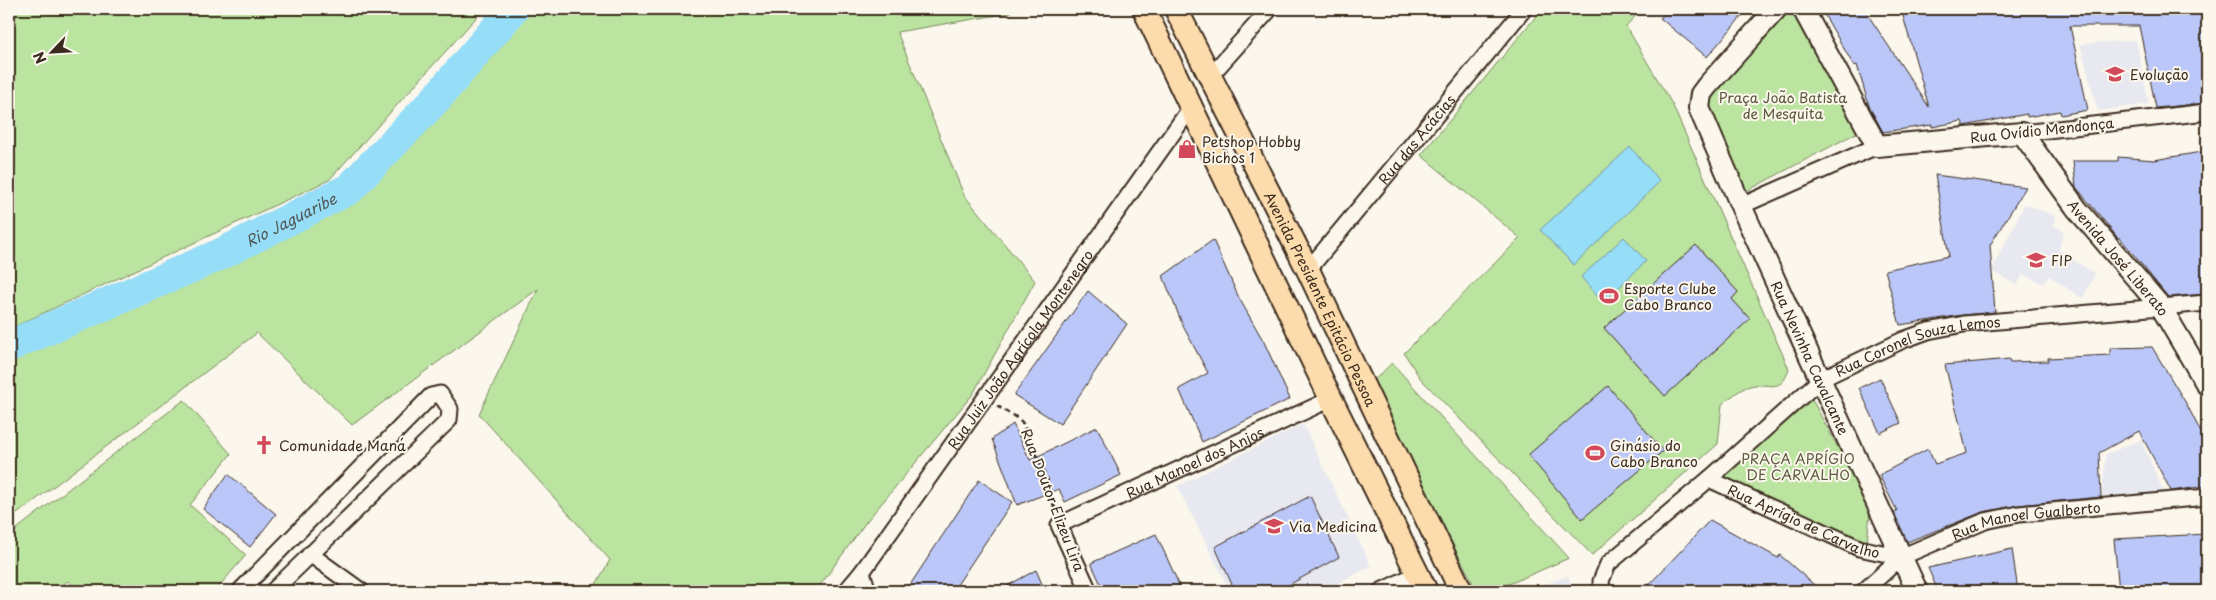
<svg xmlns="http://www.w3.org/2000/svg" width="2216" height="600" font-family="'Playpen Sans',sans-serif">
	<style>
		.built { fill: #e8e9f0 }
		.green { fill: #bbe4a0; stroke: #7b875f }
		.water { fill: #96ddf8; stroke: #7295a1 }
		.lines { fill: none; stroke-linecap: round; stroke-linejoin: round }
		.river { stroke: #96ddf8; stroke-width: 32 }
		.building { fill: #bac7f8; stroke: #3b2a1e }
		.street-casing { stroke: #3b2a1e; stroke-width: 19 }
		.secondary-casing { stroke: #3b2a1e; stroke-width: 24 }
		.primary-casing { stroke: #3b2a1e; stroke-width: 26 }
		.path { stroke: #3b2a1e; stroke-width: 3; stroke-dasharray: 5 4; stroke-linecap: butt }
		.street { stroke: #fbf7ec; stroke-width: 15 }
		.secondary { stroke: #fbf7ec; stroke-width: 20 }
		.primary { stroke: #fcdcac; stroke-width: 22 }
		.labels { text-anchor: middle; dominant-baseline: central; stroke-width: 4; stroke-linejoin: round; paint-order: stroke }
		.poi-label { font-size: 14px; fill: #3b2a1e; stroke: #fbf7ec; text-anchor: start }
		.park-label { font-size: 14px; fill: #5b583e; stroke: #fbf7ec }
		.street-label { font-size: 14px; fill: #3b2a1e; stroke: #fbf7ec }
		.water-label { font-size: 15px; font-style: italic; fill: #525754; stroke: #fbf7ec }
	</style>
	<rect width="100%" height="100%" fill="#fbf7ec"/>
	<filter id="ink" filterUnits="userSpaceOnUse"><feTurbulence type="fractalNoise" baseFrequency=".02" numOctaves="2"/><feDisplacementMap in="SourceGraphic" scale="10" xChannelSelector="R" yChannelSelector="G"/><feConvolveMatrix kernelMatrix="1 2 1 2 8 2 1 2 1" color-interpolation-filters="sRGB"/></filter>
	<g filter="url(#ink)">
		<path class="built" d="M2136 40 2149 104 2098 111 2080 44Z
			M2025 204 2056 216 2053 225 2064 231 2059 250 2095 274 2083 299 2049 276 2043 284 2023 274 2017 286 1991 270Z
			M1303 424 1371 566 1324 591H1230L1177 486Z
			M2141 440 2164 493 2101 502 2106 454Z
			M1568 576 1574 591H1527Z"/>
		<path class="green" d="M17 9H484L329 180 9 329V17Z
			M507 9H1013L1010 13 897 32 964 195 1035 281 973 394 866 522 816 591H592L610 560 479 414 538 289 352 425 257 333 9 520V353L349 189Z
			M1542 9H1642L1626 26 1672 104 1789 369C1781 396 1767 381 1750 386 1741 388 1730 398 1722 404L1718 444 1592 555 1420 378 1404 353 1520 238 1421 155Z
			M1792 9H1797L1862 130 1741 194 1702 107Z
			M1392 363 1569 558 1493 591H1477L1370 384Z
			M1809 394 1849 468 1870 512 1867 544 1719 479Z
			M184 400 231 454 190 505 246 555 215 591H80L68 581 54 591H9V535Z"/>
		<path class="water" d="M1630 147 1660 181 1574 265 1540 230Z
			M1624 237 1646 261 1603 303 1581 277Z"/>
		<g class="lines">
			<path class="river" id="s1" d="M9 346 219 255 349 189 435 100 513 9"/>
		</g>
		<path class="building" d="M1670 9H1748L1707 57 1660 18Z
			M1821 9H1864L1929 107 1901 9H2207V103L2156 108 2139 26H2070L2088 110 2061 115 2060 111 2027 117V114L1964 126 1962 121 1932 127V125L1883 132 1869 106 1857 65 1854 66Z
			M2207 151V294L2168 297 2120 238H2118L2076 187 2073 161H2118V157L2154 160Z
			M1935 175 2026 187 1990 245 1995 312 1962 315 1900 325 1885 270 1949 256Z
			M1213 240 1239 298 1264 342 1290 399 1202 442 1179 389 1208 373 1183 326 1163 276Z
			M1696 245 1738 292 1732 299 1750 319 1665 396 1604 328Z
			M1088 291 1127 324 1060 424 1014 395Z
			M2152 347 2187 405 2207 444V486L2171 491 2139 431 2099 453 2101 497 2018 505 1983 512 1907 542 1894 513 1897 511 1879 475 1928 449 1935 464 1967 453 1945 365 2009 359 2010 362 2048 361V358L2110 355V348Z
			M1880 378 1901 423 1880 433 1859 388Z
			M1608 386 1663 451 1582 519 1528 455Z
			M1013 424 1030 460 1097 427 1121 475 1065 502 1059 489 1017 505 992 439Z
			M228 474 276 514 250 547 203 509Z
			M979 480 1012 502 953 591H906Z
			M1310 496 1339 557 1278 591H1235L1215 547Z
			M1710 520 1778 558 1780 555 1821 591H1643Z
			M1156 534 1182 591H1104L1091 563Z
			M2207 534V591H2119L2114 539Z
			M2012 549 2018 591H1938L1928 568Z
			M1036 570 1045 591H998Z"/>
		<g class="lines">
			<g class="street-casing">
				<g id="street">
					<path d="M1210 76 1270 9"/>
					<path d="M2022 133 2207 112"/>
					<path d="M1741 206 1877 146"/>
					<path id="s2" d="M1308 270 1524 9"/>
					<path id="s3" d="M1709 479 1859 548 1901 557"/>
					<path d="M310 554 361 591"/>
					<path d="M862 572 868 591"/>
					<path d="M240 591 431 396 440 394 450 409 449 420 273 591"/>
					<path id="s4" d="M846 591 862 572 1192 106"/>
					<path id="s5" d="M1089 591 1059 525 1331 399"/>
					<path d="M1381 591 1417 574"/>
					<path id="s6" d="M1602 591 1601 581 1608 564 1709 479 1821 379 1903 340 1928 331 1964 324 2207 303"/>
					<path id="s7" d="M1864 591 1901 557 1985 521 2019 514 2207 497"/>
				</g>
			</g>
			<g class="secondary-casing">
				<g id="secondary">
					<path id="s8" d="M1776 9 1707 86 1701 94 1699 108 1741 206 1917 591"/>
					<path id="s9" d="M1803 9 1877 146 2022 133 2077 209 2161 307 2207 385"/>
				</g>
			</g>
			<g class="primary-casing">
				<g id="primary">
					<path d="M1144 9 1331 399 1426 591"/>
					<path id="s10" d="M1176 9 1308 270 1461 591"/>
				</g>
			</g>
			<path class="path" d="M997 406 1019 419 1023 424 1047 479 1055 510"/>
			<use href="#street" class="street"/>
			<use href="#secondary" class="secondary"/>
			<use href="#primary" class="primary"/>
		</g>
	</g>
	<defs>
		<g id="school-bare" transform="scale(1.5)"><path d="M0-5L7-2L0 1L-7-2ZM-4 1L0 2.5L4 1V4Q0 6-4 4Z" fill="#d1495b" stroke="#fbf7ec" stroke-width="2.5" paint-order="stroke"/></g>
		<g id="shop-bare" transform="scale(1.5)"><path d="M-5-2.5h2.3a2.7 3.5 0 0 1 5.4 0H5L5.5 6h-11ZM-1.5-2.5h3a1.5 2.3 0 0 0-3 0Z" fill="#d1495b" stroke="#fbf7ec" stroke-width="2.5" paint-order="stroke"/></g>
		<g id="university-bare" transform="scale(1.5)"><path d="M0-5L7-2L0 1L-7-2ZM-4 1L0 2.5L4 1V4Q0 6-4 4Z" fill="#d1495b" stroke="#fbf7ec" stroke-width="2.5" paint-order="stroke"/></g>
		<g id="stadium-bare" transform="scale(1.5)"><path d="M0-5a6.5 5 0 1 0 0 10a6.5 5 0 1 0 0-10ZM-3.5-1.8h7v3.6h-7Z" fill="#d1495b" stroke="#fbf7ec" stroke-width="2.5" paint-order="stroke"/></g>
		<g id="church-bare" transform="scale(1.5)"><path d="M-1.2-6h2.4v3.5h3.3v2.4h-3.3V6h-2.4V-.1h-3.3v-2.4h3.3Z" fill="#d1495b" stroke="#fbf7ec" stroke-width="2.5" paint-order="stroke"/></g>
	</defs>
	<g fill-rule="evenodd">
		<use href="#school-bare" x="2115" y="74"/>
		<use href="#shop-bare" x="1187" y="149"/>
		<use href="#university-bare" x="2036" y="260"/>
		<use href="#stadium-bare" x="1609" y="296"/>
		<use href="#church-bare" x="264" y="445"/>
		<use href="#stadium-bare" x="1595" y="453"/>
		<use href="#school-bare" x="1274" y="526"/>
	</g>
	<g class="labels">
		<g class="poi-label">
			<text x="2130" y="74">Evolução</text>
			<text x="1202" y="141">Petshop Hobby<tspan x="1202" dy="16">Bichos 1</tspan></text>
			<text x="2051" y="260">FIP</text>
			<text x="1624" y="288">Esporte Clube<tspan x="1624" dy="16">Cabo Branco</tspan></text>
			<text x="279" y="445">Comunidade Maná</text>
			<text x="1610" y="445">Ginásio do<tspan x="1610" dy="16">Cabo Branco</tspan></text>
			<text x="1289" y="526">Via Medicina</text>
		</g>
		<g class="park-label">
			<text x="1783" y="97">Praça João Batista<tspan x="1783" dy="16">de Mesquita</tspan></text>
			<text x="1798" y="458">PRAÇA APRÍGIO<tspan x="1798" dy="16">DE CARVALHO</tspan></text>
		</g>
		<g class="street-label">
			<text transform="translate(2042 130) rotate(-6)">Rua Ovídio Mendonça</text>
			<text stroke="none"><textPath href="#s2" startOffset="170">Rua das Acácias</textPath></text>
			<text stroke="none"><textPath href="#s9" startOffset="459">Avenida José Liberato</textPath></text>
			<text stroke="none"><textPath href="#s10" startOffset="324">Avenida Presidente Epitácio Pessoa</textPath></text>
			<text stroke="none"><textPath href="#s6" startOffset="414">Rua Coronel Souza Lemos</textPath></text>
			<text stroke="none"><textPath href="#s4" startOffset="298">Rua Juiz João Agrícola Montenegro</textPath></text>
			<text stroke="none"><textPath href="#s8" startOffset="401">Rua Nevinha Cavalcante</textPath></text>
			<text stroke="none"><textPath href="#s5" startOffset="222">Rua Manoel dos Anjos</textPath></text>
			<text transform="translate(1053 500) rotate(69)">Rua Doutor Elizeu Lira</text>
			<text stroke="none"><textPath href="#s3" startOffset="104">Rua Aprígio de Carvalho</textPath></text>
			<text stroke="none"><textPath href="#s7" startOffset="182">Rua Manoel Gualberto</textPath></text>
		</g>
		<g class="water-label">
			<text stroke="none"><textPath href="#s1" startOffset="309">Rio Jaguaribe</textPath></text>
		</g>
	</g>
	<rect width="2216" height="600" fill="none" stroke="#fbf7ec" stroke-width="30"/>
	<rect x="15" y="15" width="2186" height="570" fill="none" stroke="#3b2a1e" stroke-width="2" filter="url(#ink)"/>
	<g transform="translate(52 52) rotate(245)" stroke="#fbf7ec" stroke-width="4" paint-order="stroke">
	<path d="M0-4L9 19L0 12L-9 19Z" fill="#3b2a1e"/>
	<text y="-8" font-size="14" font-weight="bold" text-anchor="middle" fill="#3b2a1e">N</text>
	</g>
</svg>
